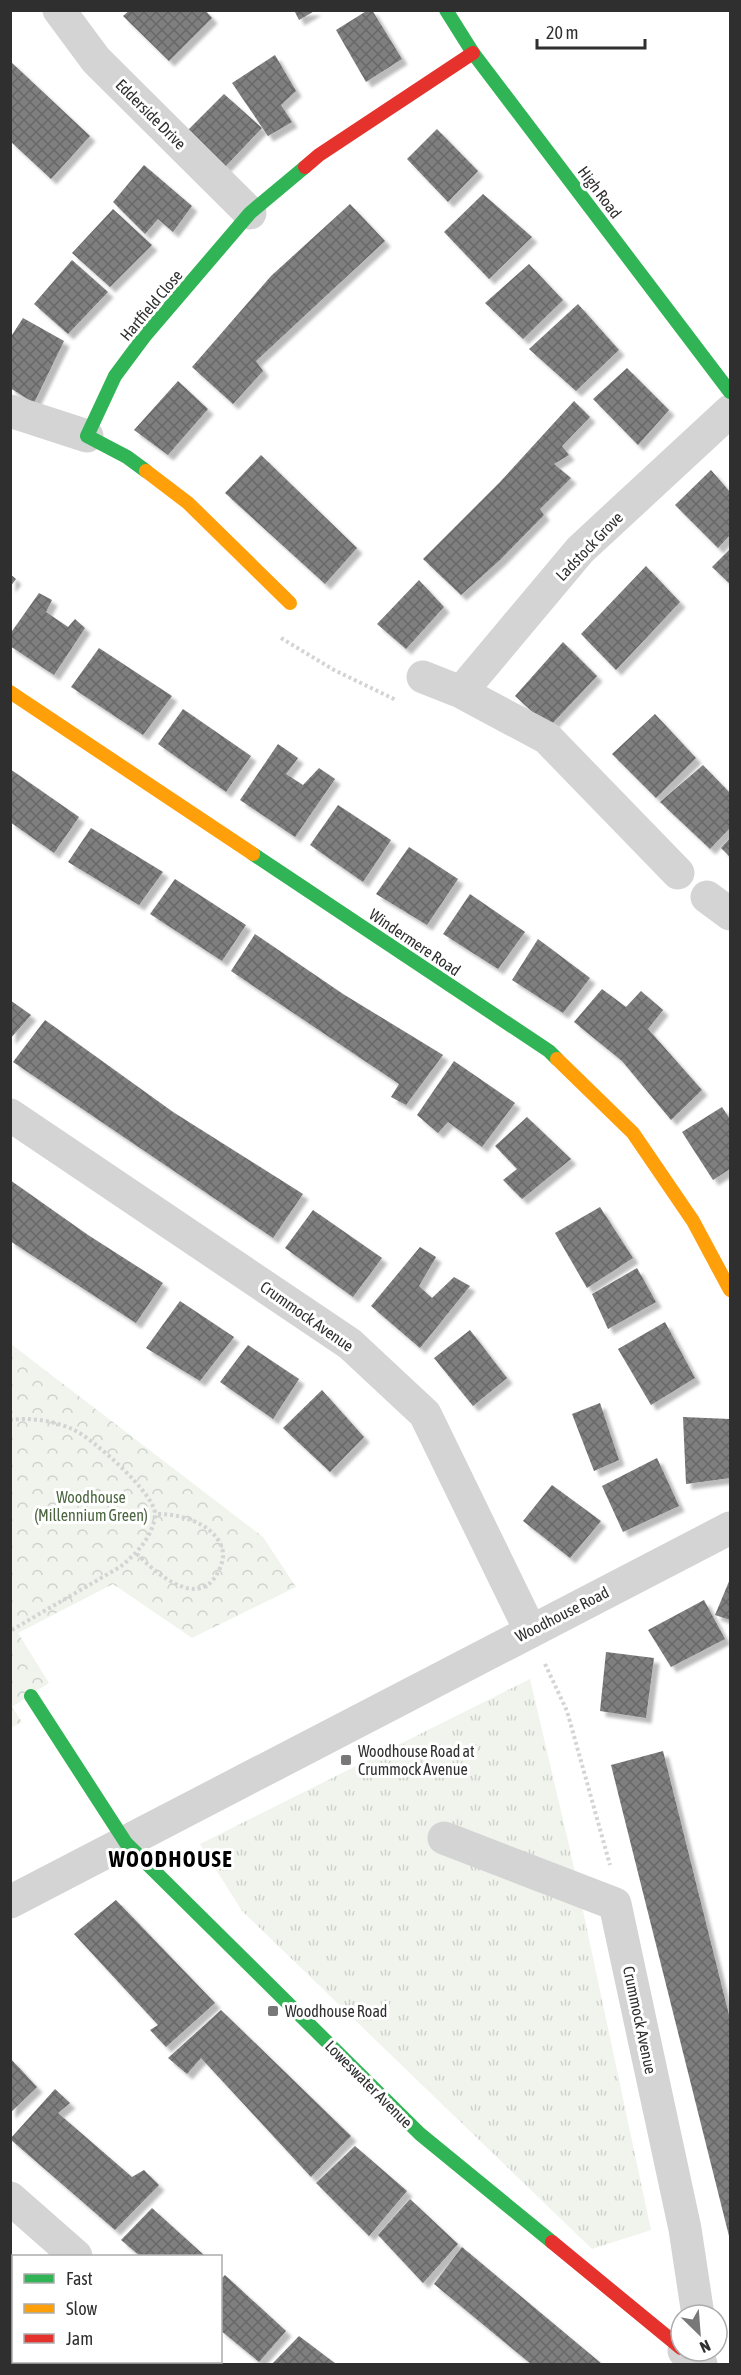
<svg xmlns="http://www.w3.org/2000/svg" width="741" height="2375" font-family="'Asap Condensed',sans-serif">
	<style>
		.grass { fill: url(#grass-tufts) }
		.park { fill: url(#park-crowns) }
		.building { fill: url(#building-cross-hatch); filter: url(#shadow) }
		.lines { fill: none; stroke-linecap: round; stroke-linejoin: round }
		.path { stroke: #d4d4d4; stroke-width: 4; stroke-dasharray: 3 3; stroke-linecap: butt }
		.street { stroke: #d4d4d4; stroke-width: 33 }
		.fast { stroke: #30b455; stroke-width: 14 }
		.slow { stroke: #ff9f0a; stroke-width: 14 }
		.jam { stroke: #e5322d; stroke-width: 14 }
		.poi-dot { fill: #787878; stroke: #fff; stroke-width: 2 }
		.labels { text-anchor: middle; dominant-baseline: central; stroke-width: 6; stroke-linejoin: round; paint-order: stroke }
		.street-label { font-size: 16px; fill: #2f2f2f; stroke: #fff }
		.park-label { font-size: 16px; fill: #4c6641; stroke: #fff }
		.poi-label { font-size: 16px; fill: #2f2f2f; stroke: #fff; text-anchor: start }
		.district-label { font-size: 22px; font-weight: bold; letter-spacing: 1.5px; fill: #000; stroke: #fff }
	</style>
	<defs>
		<pattern id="grass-tufts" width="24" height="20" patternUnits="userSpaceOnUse" patternTransform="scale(1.5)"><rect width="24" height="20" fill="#f0f4ed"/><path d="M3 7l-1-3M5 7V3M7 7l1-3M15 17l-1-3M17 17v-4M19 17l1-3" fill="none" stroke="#ced2cc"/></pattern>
		<pattern id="park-crowns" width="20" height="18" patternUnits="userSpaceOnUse" patternTransform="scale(1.5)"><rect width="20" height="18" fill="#f0f4ed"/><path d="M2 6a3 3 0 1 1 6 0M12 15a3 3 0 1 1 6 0" fill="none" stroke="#ced2cc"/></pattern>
		<pattern id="building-cross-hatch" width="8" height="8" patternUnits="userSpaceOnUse" patternTransform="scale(1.5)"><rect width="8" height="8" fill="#7f7f7f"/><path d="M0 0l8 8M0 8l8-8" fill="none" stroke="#686868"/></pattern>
		<filter id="shadow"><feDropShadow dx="5.5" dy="5.5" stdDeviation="1.5" flood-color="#0004"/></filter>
	</defs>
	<rect width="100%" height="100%" fill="#fff"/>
	<path class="grass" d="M530 1679 569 1845 651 2230 592 2249 242 1911 200 1844Z"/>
	<path class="park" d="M11 1344 263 1537 296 1587 192 1638 113 1584 18 1633 49 1683 12 1707 22 1722 11 1728Z"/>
	<path class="building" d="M130 10H205L212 18 169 61 123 16Z
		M294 10H316L299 20Z
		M368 10H372L402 59 366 82 336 30Z
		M275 55 296 91 281 105 292 122 268 136 232 83Z
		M10 61 90 136 51 179 10 141Z
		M224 94 262 128 225 167 187 131Z
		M437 129 478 171 448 202 407 159Z
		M144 165 192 206 173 232 158 219 145 234 113 202Z
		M483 194 532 237 489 279 444 232Z
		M350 204 385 241 256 361 263 371 233 404 192 367 271 276Z
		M113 209 152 245 110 287 72 253Z
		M72 260 108 292 68 334 34 304Z
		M529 264 563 300 523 339 485 303Z
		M578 304 619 350 576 391 529 349Z
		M23 318 64 341 34 403 10 388V338Z
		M627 368 669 410 638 445 593 399Z
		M178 381 208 409 168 455 134 430Z
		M574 401 590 417 562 446 569 455 554 464 571 478 540 509 544 515 500 560 461 595 423 559 500 482Z
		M261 455 357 548 325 584 225 493Z
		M711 470 730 492V535L718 548 675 505Z
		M730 549V584L712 567Z
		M646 566 680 602 616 670 581 634Z
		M10 574 16 579 10 587Z
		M419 580 444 607 406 649 377 624Z
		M39 593 52 600 46 612 68 627 75 619 85 628 54 675 10 646V634Z
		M563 642 597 676 549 727 515 696Z
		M99 648 172 696 143 735 71 687Z
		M183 709 251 756 226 792 158 744Z
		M655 714 696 758 656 798 612 754Z
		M278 744 298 758 286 774 303 785 319 768 335 779 295 837 240 800Z
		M703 765 730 793V828L710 849 660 802Z
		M10 769 79 817 54 853 10 822Z
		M338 805 391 840 363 882 310 845Z
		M91 828 163 872 139 905 68 862Z
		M730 838V857L721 848Z
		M409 847 458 879 427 925 376 894Z
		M175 879 246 925 222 961 150 914Z
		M470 894 525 932 498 969 443 934Z
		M255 934 343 994 443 1055 406 1105 391 1097 399 1084 231 971Z
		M538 939 590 978 563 1013 512 980Z
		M602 989 626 1007 641 991 663 1010 648 1029 702 1090 671 1120 622 1061 574 1022Z
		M10 1000 31 1015 10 1039Z
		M45 1020 173 1112 303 1194 273 1238 13 1062Z
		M454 1061 515 1103 482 1147 448 1122 438 1133 417 1115Z
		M722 1107 730 1119V1169L713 1180 682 1132Z
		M527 1117 571 1159 522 1199 503 1180 517 1169 495 1146Z
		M10 1180 88 1235 163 1283 136 1323 10 1241Z
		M600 1207 633 1258 587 1288 555 1233Z
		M313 1210 382 1258 353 1297 285 1248Z
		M420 1247 436 1257 419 1286 432 1298 454 1277 470 1286 420 1348 371 1306Z
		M637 1268 656 1302 608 1329 592 1294Z
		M180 1301 234 1337 200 1381 146 1348Z
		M665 1322 695 1378 651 1405 618 1349Z
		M470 1330 507 1378 473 1406 434 1358Z
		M248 1345 299 1379 273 1419 220 1382Z
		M322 1390 364 1437 330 1472 283 1428Z
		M600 1403 619 1460 594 1471 572 1414Z
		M683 1417 730 1419V1478L686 1484Z
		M657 1458 679 1506 623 1532 602 1486Z
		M552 1485 601 1521 570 1558 523 1521Z
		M730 1579V1620L715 1615Z
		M704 1600 725 1639 671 1667 648 1630Z
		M606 1652 654 1658 646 1718 600 1711Z
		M663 1751 730 2019V2240L611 1765Z
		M116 1900 215 2003 166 2047 150 2030 158 2025 74 1934Z
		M221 2010 351 2136 311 2177 201 2058 187 2074 168 2058Z
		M10 2058 37 2087 10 2113Z
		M55 2089 70 2103 58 2113 132 2177 144 2170 159 2185 115 2230 10 2139Z
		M355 2146 407 2191 369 2236 316 2183Z
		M410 2199 458 2244 423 2283 378 2235Z
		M152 2208 205 2256H140L121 2240Z
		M462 2247 602 2364H531L434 2284Z
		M10 2268 14 2271V2343L10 2341Z
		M225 2275 286 2331 259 2362 220 2330V2280Z
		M299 2336 336 2364H272Z
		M33 2362H112L115 2364H37Z"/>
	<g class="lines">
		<path class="path" d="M281 638 334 670 396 700
			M10 1420C30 1417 56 1421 74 1430 92 1438 157 1495 155 1515 153 1537 136 1554 120 1567L10 1631
			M137 1554C155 1572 197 1610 217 1574 221 1567 225 1557 222 1548 214 1523 178 1513 155 1514
			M545 1664 567 1711 610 1865"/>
		<path class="street" d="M59 10 96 60 250 213
			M10 411 87 436
			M423 677 461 692
			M678 873 547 738 461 692 580 550 730 411
			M707 897 730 914
			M10 1115 350 1344 425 1414 530 1630
			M444 1838 615 1904 685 2229 698 2315
			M10 1902 730 1528
			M10 2198 76 2256
			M684 2351 701 2364
			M199 2362 203 2364"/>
		<path class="fast" d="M446 10 473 53 730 392
			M146 471 127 457 87 436 115 376 144 337 250 213 305 167
			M253 854 549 1051 557 1059
			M31 1696 126 1843 420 2134 552 2242"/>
		<path class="slow" d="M146 471 188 503 290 603
			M10 692 253 854
			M557 1059 633 1133 693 1221 730 1290"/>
		<path class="jam" d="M305 167 319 155 473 53
			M552 2242 681 2348"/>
	</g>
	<g class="poi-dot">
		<rect x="340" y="1754" width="12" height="12" rx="3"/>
		<rect x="267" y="2005" width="12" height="12" rx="3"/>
	</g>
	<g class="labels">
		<g class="street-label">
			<text transform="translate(151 114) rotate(45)">Edderside Drive</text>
			<text transform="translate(600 192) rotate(53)">High Road</text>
			<text transform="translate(151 305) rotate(-50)">Hartfield Close</text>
			<text transform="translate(589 546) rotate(-46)">Ladstock Grove</text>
			<text transform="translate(415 942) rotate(34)">Windermere Road</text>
			<text transform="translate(307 1316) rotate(35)">Crummock Avenue</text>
			<text transform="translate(562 1614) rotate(-27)">Woodhouse Road</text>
			<text transform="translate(640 2020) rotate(78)">Crummock Avenue</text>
			<text transform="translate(369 2084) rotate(45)">Loweswater Avenue</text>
		</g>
		<g class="park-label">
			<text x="91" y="1497">Woodhouse<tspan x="91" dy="18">(Millennium Green)</tspan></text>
		</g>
		<g class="poi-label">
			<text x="358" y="1751">Woodhouse Road at<tspan x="358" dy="18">Crummock Avenue</tspan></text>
			<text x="285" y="2011">Woodhouse Road</text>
		</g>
		<g class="district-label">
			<text x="171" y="1859">WOODHOUSE</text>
		</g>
	</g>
	<rect width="741" height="2375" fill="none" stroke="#2f2f2f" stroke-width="24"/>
	<rect x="12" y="2255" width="210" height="108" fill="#ffffff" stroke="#acacac" stroke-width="1.5"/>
	<rect x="24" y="2274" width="30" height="9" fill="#30b455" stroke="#acacac" stroke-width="1.5"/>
	<text x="66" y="2285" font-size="18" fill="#2f2f2f">Fast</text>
	<rect x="24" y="2304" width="30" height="9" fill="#ff9f0a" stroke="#acacac" stroke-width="1.5"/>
	<text x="66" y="2315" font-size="18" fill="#2f2f2f">Slow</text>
	<rect x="24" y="2334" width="30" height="9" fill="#e5322d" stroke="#acacac" stroke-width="1.5"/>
	<text x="66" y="2345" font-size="18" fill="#2f2f2f">Jam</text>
	<g transform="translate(699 2333) rotate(155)"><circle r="28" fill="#ffffff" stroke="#acacac" stroke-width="1.5"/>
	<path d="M0-4.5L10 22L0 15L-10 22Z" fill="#787878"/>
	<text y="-9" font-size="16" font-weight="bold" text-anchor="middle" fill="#2f2f2f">N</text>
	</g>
	<path d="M537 39v9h108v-9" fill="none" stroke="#2f2f2f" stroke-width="3"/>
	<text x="546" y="39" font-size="18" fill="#2f2f2f" stroke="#ffffff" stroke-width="4.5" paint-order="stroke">20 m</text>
</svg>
